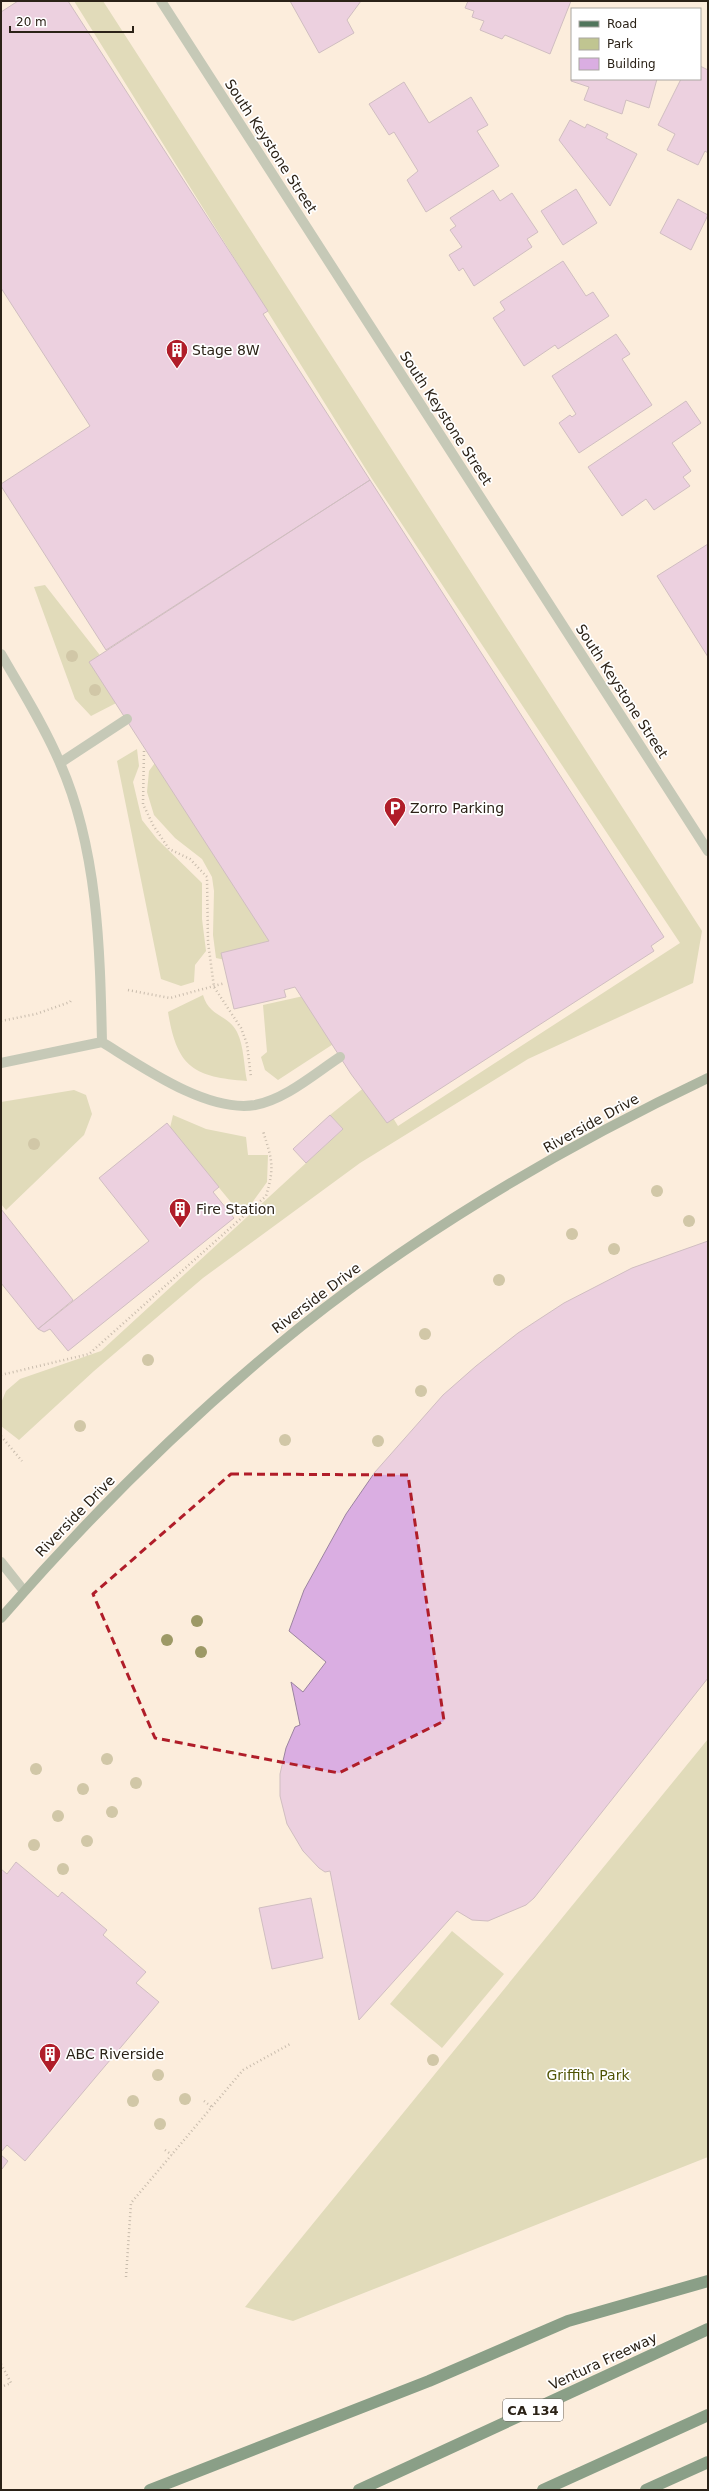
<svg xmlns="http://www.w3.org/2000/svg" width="709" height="2491" font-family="'DejaVu Sans',sans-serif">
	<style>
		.green { fill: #c0c591 }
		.building { fill: #daaee2; stroke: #9b849f }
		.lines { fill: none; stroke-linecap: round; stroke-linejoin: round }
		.path { stroke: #8b8072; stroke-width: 2.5; stroke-dasharray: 1 3; stroke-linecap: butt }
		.service { stroke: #859e8b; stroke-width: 10 }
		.minor { stroke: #859e8b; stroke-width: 10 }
		.secondary { stroke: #51765c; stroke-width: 10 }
		.motorway { stroke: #004220; stroke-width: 12 }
		.tree { fill: #9d9966 }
		.marked { fill: none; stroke: #b01d29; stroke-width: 3; stroke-dasharray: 8 5; stroke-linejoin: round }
		.labels { text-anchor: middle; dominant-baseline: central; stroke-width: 3.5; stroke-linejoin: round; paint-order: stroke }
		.shield { fill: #fff; stroke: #6b645d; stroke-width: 1 }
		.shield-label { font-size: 13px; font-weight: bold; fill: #2b2217 }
		.street-label { font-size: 14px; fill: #2b2217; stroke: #fff }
		.poi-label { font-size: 14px; fill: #2b2217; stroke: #fff; text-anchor: start }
		.park-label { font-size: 14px; fill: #505405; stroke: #fff }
	</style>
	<rect width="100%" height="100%" fill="#fceddc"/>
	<path class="green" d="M74 1H103L702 931 693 983 528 1059 360 1163 203 1278 94 1371 19 1440 1 1426V1403L6 1391 20 1379 101 1351 343 1129 330 1115 371 1082 398 1126 680 943 372 479Z
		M45 585 99 654 124 699 91 716 75 699 34 587Z
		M137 749 139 766 133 782 142 820 157 839 202 883V919L206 951 195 965 194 982 181 986 161 979 117 761Z
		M160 756 278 951 230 961 216 958 213 935 214 891 212 877 202 859 175 838 154 815 147 792 149 771Z
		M203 995C209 1017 229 1015 237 1032 244 1046 244 1067 247 1081 193 1077 177 1067 168 1012Z
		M308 995 341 1039 278 1080 265 1070 261 1057 267 1052 263 1005Z
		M74 1090 86 1095 92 1114 84 1135 6 1210 1 1204V1102Z
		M173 1115 206 1129 246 1137 248 1155H268L267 1182 246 1211 239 1212 170 1128Z
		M708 1739V2157L293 2321 245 2307Z
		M452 1931 504 1974 442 2048 390 2004Z"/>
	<path class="building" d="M18 1H68L268 311 263 314 370 480 106 650 1 486V484L90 426 1 288V12Z
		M290 1H361L347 20 354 33 319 53Z
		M468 1H571L550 54 505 35 502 39 480 30 484 21 472 17 474 11 465 8Z
		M700 66 708 70V153L705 151 698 165 667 150 675 134 658 125 681 79H700Z
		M572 79H657L649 108 626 100 622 114 584 100 589 87 571 81Z
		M404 82 429 123 471 97 488 125 477 131 499 166 426 212 407 180 418 171 394 132 389 135 369 104Z
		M570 120 585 128 587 124 608 134 606 138 637 154 610 206 559 140Z
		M576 189 597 223 563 245 541 211Z
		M493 190 500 201 512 193 538 232 527 239 532 247 474 286 463 268 459 271 449 255 462 247 450 230 456 226 450 218Z
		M678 199 708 215 691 250 660 233Z
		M563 261 586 296 593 292 609 316 558 349 555 345 524 366 493 318 505 310 500 302Z
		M616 334 630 354 622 359 652 405 579 453 559 423 570 415 572 417 576 414 552 376Z
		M686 401 701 423 672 443 691 471 683 477 690 486 654 510 646 499 622 516 588 467Z
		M370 480 664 937 651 946 654 951 387 1123 351 1074 295 987 284 990 286 997 234 1009 221 953 269 941 89 662Z
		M708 544V657L657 576Z
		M330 1115 343 1129 306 1163 293 1149Z
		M167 1123 219 1187 213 1192 234 1218 68 1351 50 1329 44 1332 38 1329 149 1241 99 1178Z
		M1 1209 73 1300 38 1329 1 1283Z
		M708 1241V1678L534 1898 526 1905 488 1921 472 1920 457 1911 359 2020 330 1871 325 1872 319 1868 303 1851 287 1824 280 1796V1774L286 1748 295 1727 300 1725 291 1682 303 1692 326 1662 289 1631 304 1590 346 1514 375 1472 443 1395 476 1366 518 1333 564 1303 632 1268Z
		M16 1862 58 1897 62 1892 107 1930 103 1935 146 1972 136 1983 159 2002 25 2161 7 2145 1 2152V1869L7 1874Z
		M311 1898 323 1958 272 1969 259 1908Z
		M1 2155 8 2161 2 2169 1 2168Z"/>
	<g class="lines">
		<path class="path" d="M144 751 143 804 153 825 169 849 190 859 207 877 208 942 214 987 241 1028 247 1044 251 1077
			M128 990 170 998 225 983
			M1 1021 36 1014 70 1002 72 999
			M1 1375 89 1354 266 1196C275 1166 272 1160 263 1131
			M1 1436 22 1461
			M204 2101 212 2107
			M165 2150 172 2155
			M126 2277 131 2203 243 2070 290 2044
			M1 2364 11 2383 1 2387"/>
		<path class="service" d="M1 654C21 689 44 725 60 763 98 849 100 949 102 1042
			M60 763 127 719
			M1 1063 102 1042C141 1066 207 1113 255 1105 286 1099 314 1074 340 1057
			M1 1562 24 1591"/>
		<path class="minor" d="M161 1 708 851"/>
		<path class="secondary" d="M1 1618C86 1520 177 1429 277 1346 403 1241 560 1148 708 1078"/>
		<path class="motorway" d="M150 2490 429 2381 568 2321 708 2281
			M359 2490 708 2329
			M543 2490 708 2415
			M646 2490 708 2462"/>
	</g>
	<g class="tree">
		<circle cx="72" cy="656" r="6"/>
		<circle cx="95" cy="690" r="6"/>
		<circle cx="34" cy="1144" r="6"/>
		<circle cx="657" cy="1191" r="6"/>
		<circle cx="689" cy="1221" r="6"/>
		<circle cx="572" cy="1234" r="6"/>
		<circle cx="614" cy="1249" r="6"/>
		<circle cx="499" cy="1280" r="6"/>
		<circle cx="425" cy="1334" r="6"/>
		<circle cx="148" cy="1360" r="6"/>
		<circle cx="421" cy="1391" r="6"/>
		<circle cx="80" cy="1426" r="6"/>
		<circle cx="285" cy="1440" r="6"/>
		<circle cx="378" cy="1441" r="6"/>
		<circle cx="197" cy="1621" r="6"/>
		<circle cx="167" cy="1640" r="6"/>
		<circle cx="201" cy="1652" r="6"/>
		<circle cx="107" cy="1759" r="6"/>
		<circle cx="36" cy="1769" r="6"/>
		<circle cx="136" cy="1783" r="6"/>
		<circle cx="83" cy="1789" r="6"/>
		<circle cx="112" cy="1812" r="6"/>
		<circle cx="58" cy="1816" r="6"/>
		<circle cx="87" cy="1841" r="6"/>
		<circle cx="34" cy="1845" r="6"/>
		<circle cx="63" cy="1869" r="6"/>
		<circle cx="433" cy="2060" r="6"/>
		<circle cx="158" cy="2075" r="6"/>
		<circle cx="185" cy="2099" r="6"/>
		<circle cx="133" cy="2101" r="6"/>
		<circle cx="160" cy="2124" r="6"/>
	</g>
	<path d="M0 0H709V2491H0ZM231 1474 408 1475 444 1721 339 1773 155 1738 93 1594Z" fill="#fceddc" fill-opacity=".55" fill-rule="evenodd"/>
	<path class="marked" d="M231 1474 408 1475 444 1721 339 1773 155 1738 93 1594Z"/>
	<defs>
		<g id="building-pin" transform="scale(1.15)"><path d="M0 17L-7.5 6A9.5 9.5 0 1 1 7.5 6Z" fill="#b01d29" stroke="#fff"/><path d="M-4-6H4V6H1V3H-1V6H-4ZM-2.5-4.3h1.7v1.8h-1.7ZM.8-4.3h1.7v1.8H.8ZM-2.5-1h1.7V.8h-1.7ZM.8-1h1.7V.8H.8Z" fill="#fff"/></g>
		<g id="parking-pin" transform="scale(1.15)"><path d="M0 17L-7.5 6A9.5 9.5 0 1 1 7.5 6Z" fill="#b01d29" stroke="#fff"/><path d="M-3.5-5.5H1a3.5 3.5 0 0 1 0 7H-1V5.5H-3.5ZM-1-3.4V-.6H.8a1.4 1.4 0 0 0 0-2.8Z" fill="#fff"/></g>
	</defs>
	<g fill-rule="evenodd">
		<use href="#building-pin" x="177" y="350"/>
		<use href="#parking-pin" x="395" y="808"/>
		<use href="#building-pin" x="180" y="1209"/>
		<use href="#building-pin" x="50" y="2054"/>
	</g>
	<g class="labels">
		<rect class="shield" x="503" y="2399" width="60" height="22" rx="3"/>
		<g class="shield-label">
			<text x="533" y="2410">CA 134</text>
		</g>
		<g class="street-label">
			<text transform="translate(271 146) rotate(57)">South Keystone Street</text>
			<text transform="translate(446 418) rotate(57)">South Keystone Street</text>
			<text transform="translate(622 691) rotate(57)">South Keystone Street</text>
			<text transform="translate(591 1123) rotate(-29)">Riverside Drive</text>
			<text transform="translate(316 1298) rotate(-37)">Riverside Drive</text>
			<text transform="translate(75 1516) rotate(-46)">Riverside Drive</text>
			<text transform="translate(603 2361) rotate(-25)">Ventura Freeway</text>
		</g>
		<g class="poi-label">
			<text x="192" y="350">Stage 8W</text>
			<text x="410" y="808">Zorro Parking</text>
			<text x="196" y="1209">Fire Station</text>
			<text x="66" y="2054">ABC Riverside</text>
		</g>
		<g class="park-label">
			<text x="588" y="2075">Griffith Park</text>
		</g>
	</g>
	<rect width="709" height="2491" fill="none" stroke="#2b2217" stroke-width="4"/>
	<rect x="571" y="8" width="130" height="72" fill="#ffffff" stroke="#aaa7a2"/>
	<rect x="579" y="21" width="20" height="6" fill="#51765c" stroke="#aaa7a2"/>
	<text x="607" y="28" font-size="12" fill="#2b2217">Road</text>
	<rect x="579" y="38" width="20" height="12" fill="#c0c591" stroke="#aaa7a2"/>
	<text x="607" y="48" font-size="12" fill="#2b2217">Park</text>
	<rect x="579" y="58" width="20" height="12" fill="#daaee2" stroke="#aaa7a2"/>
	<text x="607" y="68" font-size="12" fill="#2b2217">Building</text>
	<path d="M10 26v6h123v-6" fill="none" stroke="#2b2217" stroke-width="2"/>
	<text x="16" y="26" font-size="12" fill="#2b2217" stroke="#ffffff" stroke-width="3" paint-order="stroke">20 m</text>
</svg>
